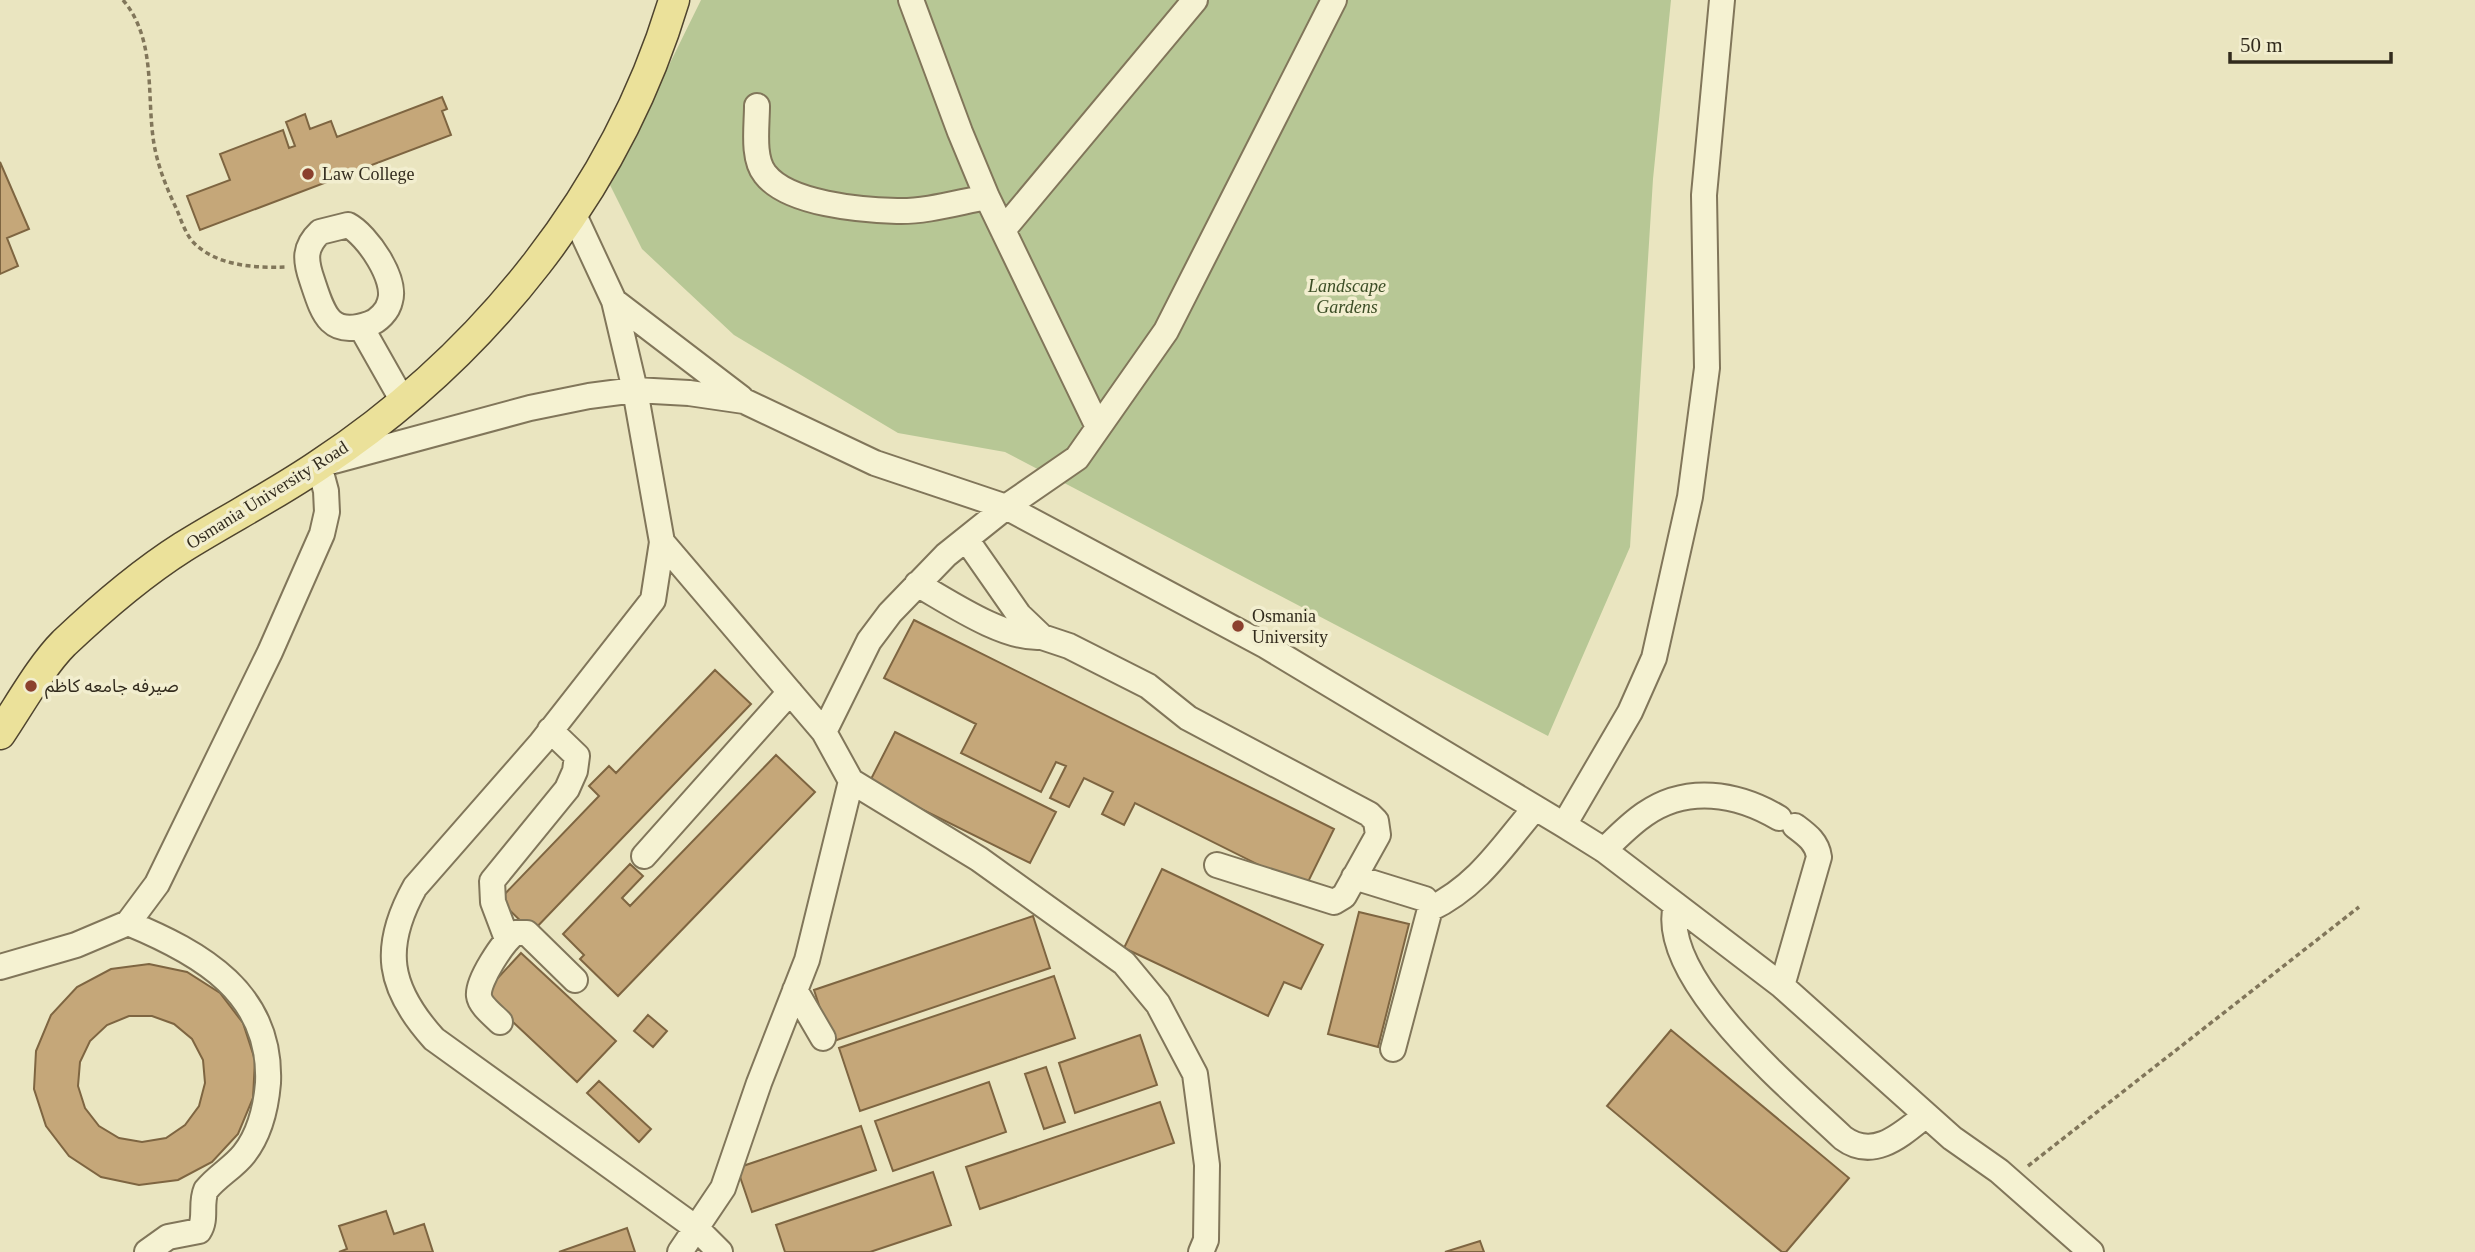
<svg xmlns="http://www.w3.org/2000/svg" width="2475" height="1252" font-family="'Times New Roman','Noto Sans Arabic',serif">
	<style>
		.green { fill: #b7c795 }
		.building { fill: #c5a779; stroke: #7e6541; stroke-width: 2; fill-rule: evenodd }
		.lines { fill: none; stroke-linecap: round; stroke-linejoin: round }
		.minor-casing { stroke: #81765a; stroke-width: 28 }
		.major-casing { stroke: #4f442e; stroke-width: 33 }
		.path { stroke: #81765a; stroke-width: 3.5; stroke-dasharray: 5 3.5; stroke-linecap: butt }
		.minor { stroke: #f5f2d2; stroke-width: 24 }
		.major { stroke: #ebe19a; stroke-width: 30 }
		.poi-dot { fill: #8b402e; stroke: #f2eecf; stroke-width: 2.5 }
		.labels { text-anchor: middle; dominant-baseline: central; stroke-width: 7; stroke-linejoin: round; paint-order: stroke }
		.poi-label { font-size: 18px; fill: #322b1d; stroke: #f2eecf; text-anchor: start }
		.park-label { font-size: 18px; font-style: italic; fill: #3b4d25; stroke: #f2eecf }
		.street-label { font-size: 18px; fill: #322b1d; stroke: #f2eecf }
	</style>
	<rect width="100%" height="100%" fill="#eae5c0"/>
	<path class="green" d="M701 0H1671L1653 179 1630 547 1548 736 1005 452 898 433 734 335 642 249 610 185Z"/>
	<path class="building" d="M442 97 447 109 442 111 451 135 200 230 187 196 230 180 220 154 283 130 289 148 295 146 286 122 305 114 310 129 331 121 337 137Z
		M0 162 29 229 7 238 18 266 0 274Z
		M914 620 1334 829 1305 888 1135 803 1124 825 1102 814 1113 792 1084 778 1069 807 1050 798 1066 766 1056 762 1041 792 961 753 976 724 884 678Z
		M715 670 751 704 532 932 499 900 599 796 589 786 609 766 616 773Z
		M895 732 1056 812 1030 863 869 783Z
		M776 755 815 792 618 996 580 959 584 955 563 934 630 864 643 876 622 898 630 906Z
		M1162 869 1323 945 1301 989 1284 982 1268 1016 1124 948Z
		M1359 912 1409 924 1378 1047 1328 1034Z
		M1033 916 1050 968 831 1042 814 990Z
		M521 953 616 1041 577 1082 483 994Z
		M149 964 187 972 220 993 243 1023 255 1060 253 1098 238 1134 212 1162 178 1180 139 1185 101 1177 69 1156 46 1126 34 1089 36 1051 51 1015 77 987 111 969ZM129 1016H152L174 1024 192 1039 203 1060 205 1083 199 1106 185 1125 166 1138 142 1142 119 1138 99 1126 85 1108 78 1086 80 1062 90 1041 107 1025Z
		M1054 976 1075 1038 860 1111 839 1048Z
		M648 1015 667 1031 653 1047 634 1031Z
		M1671 1030 1849 1178 1786 1252H1782L1607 1106Z
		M1140 1035 1157 1085 1075 1113 1059 1063Z
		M1046 1067 1065 1122 1044 1129 1025 1074Z
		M599 1081 651 1129 639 1142 587 1093Z
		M989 1082 1006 1132 893 1171 875 1121Z
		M1160 1102 1174 1143 980 1209 966 1167Z
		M861 1126 876 1170 752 1212 737 1168Z
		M933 1172 951 1225 870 1252H785L776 1225Z
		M386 1211 394 1234 424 1224 433 1252H339L347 1249 339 1226Z
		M627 1228 635 1252H559Z
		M1480 1241 1484 1252H1445Z"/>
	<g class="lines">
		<g class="minor-casing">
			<path id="minor" d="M911 0 960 132 987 197 1098 427
				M757 106C757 126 752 158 765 174 788 204 861 210 897 211 926 212 959 202 987 197
				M574 215 614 301 741 398
				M348 225C367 235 397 279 390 301 388 311 378 321 369 324 329 338 323 313 312 280 305 260 304 247 320 232Z
				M1003 230 1195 0
				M614 301 635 390 662 542
				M361 327 404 403
				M966 539 1019 615 1042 637 1069 646 1148 686 1188 718 1369 814 1376 821 1378 835 1344 896 1334 902 1217 865
				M917 584C949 602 1003 639 1040 637
				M824 732 869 641 890 613 946 555 1006 507 1077 458 1166 331 1334 0
				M851 781 979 859 1124 963 1158 1004 1195 1074 1207 1165 1206 1240 1201 1252
				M1564 825 1630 712 1654 658 1690 497 1707 368 1704 195 1722 0
				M1604 850C1617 838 1630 824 1645 814 1687 785 1737 793 1779 818
				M644 856 790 692
				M1354 877 1425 899 1430 909 1393 1049
				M1676 905C1657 979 1795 1092 1843 1138 1874 1161 1902 1134 1926 1115
				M1430 909C1478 886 1502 847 1535 808
				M128 923C201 953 272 993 268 1083 266 1107 259 1135 244 1154 233 1168 217 1176 206 1190 200 1204 207 1219 199 1231L168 1237 147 1252
				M507 939 493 902 492 881 567 789 575 771 577 756 550 730
				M0 967 76 945 128 923 157 884 270 652 322 534 327 512 326 491 319 465 530 408 589 396 635 390 689 393 744 401 875 463 1006 507 1266 646 1564 825 1604 850 1782 986 1952 1138 1999 1171 2091 1252
				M1782 986 1819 857C1817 842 1807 835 1795 826
				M795 990 823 1038
				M500 1022C493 1015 480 1005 479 996 477 981 503 942 515 933H527L575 980
				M680 1252 723 1188 759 1083 807 960 851 781 824 732 662 542 653 600 541 743 415 887C381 948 388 988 434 1039L696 1228 720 1252"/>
		</g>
		<g class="major-casing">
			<path id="major" d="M0 734C19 706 41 666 64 643 100 609 142 573 183 547 228 519 275 495 319 465 484 356 617 191 674 0"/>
		</g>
		<path class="path" d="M123 0C157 40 146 96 154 144 158 167 167 189 177 210 181 220 186 235 194 243 217 266 255 268 285 267
			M2028 1166 2359 907"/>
		<use href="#minor" class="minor"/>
		<use href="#major" class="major"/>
	</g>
	<g class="poi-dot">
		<circle cx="308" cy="174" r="7"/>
		<circle cx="1238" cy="626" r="7"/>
		<circle cx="31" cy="686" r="7"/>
	</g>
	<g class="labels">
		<g class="poi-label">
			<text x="322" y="174">Law College</text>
			<text x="1252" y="616">Osmania<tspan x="1252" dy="21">University</tspan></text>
			<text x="45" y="686">صيرفه جامعه كاظم</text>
		</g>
		<g class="park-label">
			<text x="1347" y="286">Landscape<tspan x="1347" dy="21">Gardens</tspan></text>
		</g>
		<g class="street-label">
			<text transform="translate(267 495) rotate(-32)">Osmania University Road</text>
		</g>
	</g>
	<path d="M2230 52v10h161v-10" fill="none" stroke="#322b1d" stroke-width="3.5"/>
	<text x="2240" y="52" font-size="21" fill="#322b1d" stroke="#f2eecf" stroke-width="5" paint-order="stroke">50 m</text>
</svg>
